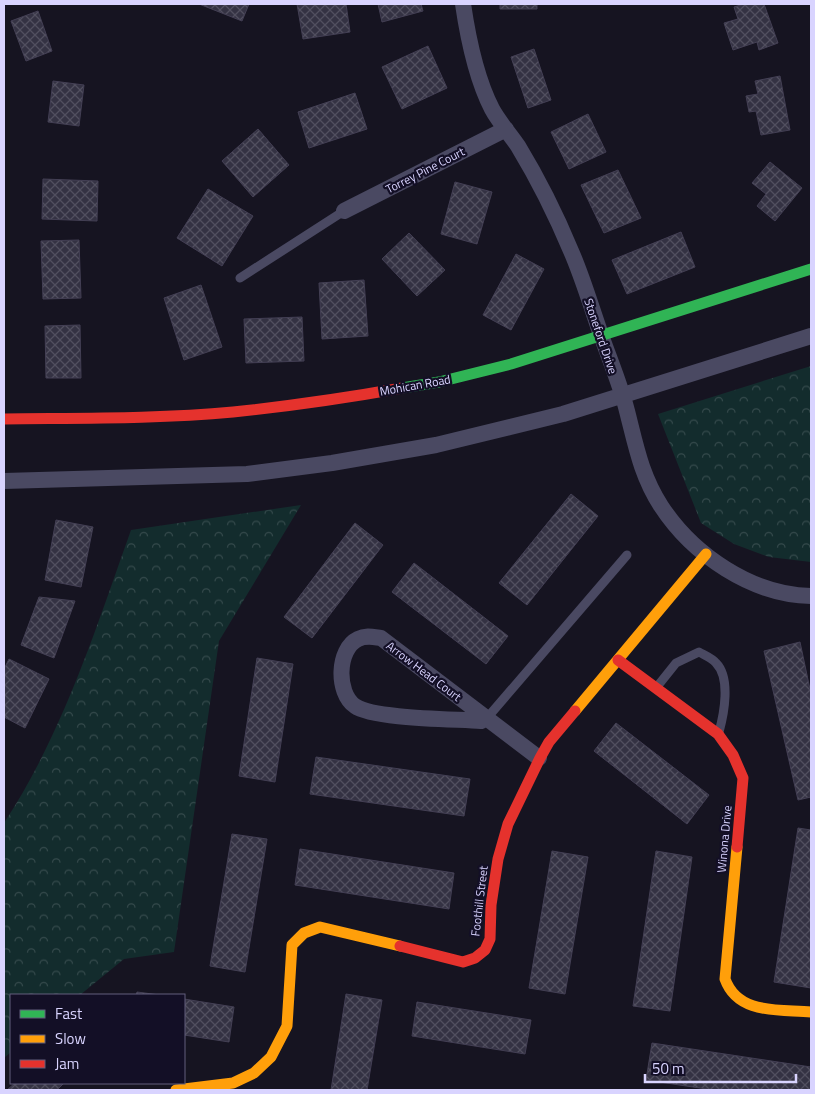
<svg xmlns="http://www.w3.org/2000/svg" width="815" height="1094" font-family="'Titillium Web',sans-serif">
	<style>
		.forest { fill: url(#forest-crowns) }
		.building { fill: url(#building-cross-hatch); stroke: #433f54 }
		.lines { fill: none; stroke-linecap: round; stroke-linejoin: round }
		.lane { stroke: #4a4962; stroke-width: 9 }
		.street { stroke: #4a4962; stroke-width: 16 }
		.fast { stroke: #30b455; stroke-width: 11 }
		.slow { stroke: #ff9f0a; stroke-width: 11 }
		.jam { stroke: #e5322d; stroke-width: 11 }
		.labels { text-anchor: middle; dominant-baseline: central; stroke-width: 4.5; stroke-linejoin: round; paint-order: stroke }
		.street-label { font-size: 12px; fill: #d9d4ff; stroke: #130f26 }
	</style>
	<defs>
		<pattern id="forest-crowns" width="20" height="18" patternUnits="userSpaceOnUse" patternTransform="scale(1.25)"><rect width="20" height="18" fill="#132c2d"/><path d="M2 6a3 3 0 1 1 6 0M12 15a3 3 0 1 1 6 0" fill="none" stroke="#354a4c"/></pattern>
		<pattern id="building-cross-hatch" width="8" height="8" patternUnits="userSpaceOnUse" patternTransform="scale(1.25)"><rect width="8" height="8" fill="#343243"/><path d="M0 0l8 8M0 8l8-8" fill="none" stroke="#514f5f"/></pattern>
	</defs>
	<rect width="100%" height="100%" fill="#161421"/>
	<path class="forest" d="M811 366V562L769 557 734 544 701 523 658 414Z
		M301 505 219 641 174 952 124 959 80 995H11V1052L4 1058V823C63 733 95 631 131 530Z"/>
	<path class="building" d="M199 4H249L242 21Z
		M297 4H346L350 32 303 39Z
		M378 4H421L423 11 382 22Z
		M500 4H537V9H500Z
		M744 4H764L778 43 759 50 757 42 733 50 724 23 738 19 734 7Z
		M38 11 52 51 26 61 11 21Z
		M428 46 447 88 402 109 382 67Z
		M534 49 551 100 528 108 511 57Z
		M780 76 790 130 761 135 756 111 749 112 746 96 758 94 755 81Z
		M53 81 84 85 79 126 48 122Z
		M355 93 367 129 309 148 298 112Z
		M588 114 606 152 569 169 551 132Z
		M258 129 289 165 253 197 222 161Z
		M770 162 802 188 775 221 757 206 766 194 752 183Z
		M618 170 641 218 604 233 581 185Z
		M43 179 98 181 97 221 42 219Z
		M455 182 492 192 477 244 441 234Z
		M208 189 253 216 222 266 177 238Z
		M681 232 695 267 627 294 612 260Z
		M409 233 445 270 417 296 382 259Z
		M79 240 81 298 43 299 41 241Z
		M516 254 544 269 511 330 483 315Z
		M364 280 368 336 322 339 319 283Z
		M201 285 222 347 184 360 164 298Z
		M302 317 304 361 246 363 244 319Z
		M80 325 81 378H46L45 326Z
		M571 494 598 516 527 605 499 583Z
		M56 520 93 527 81 587 45 580Z
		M355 523 383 545 312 638 284 617Z
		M414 563 508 636 486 664 392 592Z
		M39 597 75 601 54 658 21 645Z
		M800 642 811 694V797L798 800 764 651Z
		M257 658 293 664 275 782 239 776Z
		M9 659 49 679 25 728 4 717V669Z
		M616 723 709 795 687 824 594 751Z
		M316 757 470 779 464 816 310 794Z
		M798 828 811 830V988L774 982Z
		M232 834 267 839 245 972 210 966Z
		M300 849 454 873 449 909 295 885Z
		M552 851 588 857 565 994 529 988Z
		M656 851 692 857 670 1011 633 1006Z
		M137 992 160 995H136Z
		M346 994 382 1000 367 1090H331Z
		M184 999 234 1007 229 1042 184 1035Z
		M417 1002 531 1020 525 1054 412 1036Z
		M652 1043 811 1067V1090H713L646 1080Z
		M15 1083H64L57 1090H7Z"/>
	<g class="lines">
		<path class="lane" d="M240 278 344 211
			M656 688 676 663 699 652C704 655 712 658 716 663 731 678 724 714 719 732
			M487 718 627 555"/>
		<path class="street" d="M463 4C468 38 476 78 492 109 499 122 510 134 518 146 538 179 556 215 571 251 582 276 590 303 599 329 608 356 620 383 627 411 636 446 641 475 661 506 693 555 752 595 811 596
			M344 211 506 129
			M4 481 247 474 332 463 436 445 563 414 811 336
			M487 718 481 721C455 719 373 719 355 706 336 693 337 649 358 639 366 635 373 637 381 638L539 758"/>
		<path class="fast" d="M402 388 439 382 511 364 811 269"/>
		<path class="slow" d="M575 711 706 554
			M737 847 725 979C738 1015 779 1009 811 1012
			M176 1090 233 1083 254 1073 271 1057 287 1026 292 945 304 933 320 927 400 946"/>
		<path class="jam" d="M4 419C80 418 157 419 233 412 290 406 346 398 402 388
			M618 660 718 734 733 755 743 778 737 847
			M400 946 463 962 475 958 485 950 490 939 491 905 498 859 508 824 540 758 549 742 575 711"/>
	</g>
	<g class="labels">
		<g class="street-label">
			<text transform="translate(425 170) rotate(-27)">Torrey Pine Court</text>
			<text transform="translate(601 336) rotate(71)">Stoneford Drive</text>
			<text transform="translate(415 385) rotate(-10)">Mohican Road</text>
			<text transform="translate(424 671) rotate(37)">Arrow Head Court</text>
			<text transform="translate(724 839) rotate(-85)">Winona Drive</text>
			<text transform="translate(479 901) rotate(-83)">Foothill Street</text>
		</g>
	</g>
	<rect width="815" height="1094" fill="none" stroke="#d9d4ff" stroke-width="10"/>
	<rect x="10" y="994" width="175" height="90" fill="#130f26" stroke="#625e7d"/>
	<rect x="20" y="1010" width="25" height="8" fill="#30b455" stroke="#625e7d"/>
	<text x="55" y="1019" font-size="15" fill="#d9d4ff">Fast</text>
	<rect x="20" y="1035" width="25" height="8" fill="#ff9f0a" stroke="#625e7d"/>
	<text x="55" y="1044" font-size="15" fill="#d9d4ff">Slow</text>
	<rect x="20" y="1060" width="25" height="8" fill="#e5322d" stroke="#625e7d"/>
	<text x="55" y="1069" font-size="15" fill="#d9d4ff">Jam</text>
	<path d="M645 1074v8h151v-8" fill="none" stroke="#d9d4ff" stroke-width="2.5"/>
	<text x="652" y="1074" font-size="15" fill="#d9d4ff" stroke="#130f26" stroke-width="4" paint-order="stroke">50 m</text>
</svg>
